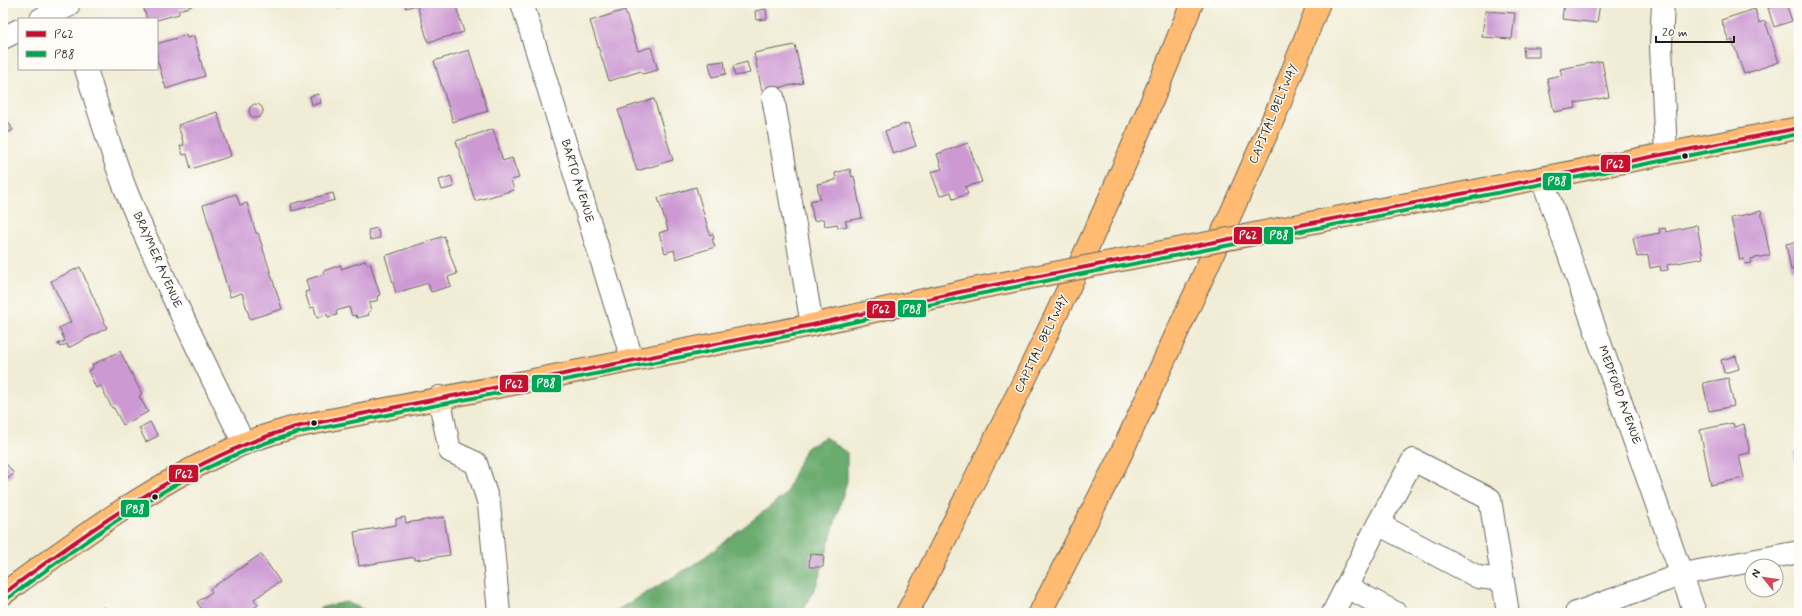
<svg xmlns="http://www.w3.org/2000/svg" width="1802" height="616" font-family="Mynerve,sans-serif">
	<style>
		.forest { fill: #6aab6e; stroke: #436445 }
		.building { fill: #cc99d3 }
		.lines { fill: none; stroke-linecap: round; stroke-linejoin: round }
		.minor-casing { stroke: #66655d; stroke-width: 24 }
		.major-casing { stroke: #66655d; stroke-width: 24 }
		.highway-casing { stroke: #66655d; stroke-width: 24 }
		.minor { stroke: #fff; stroke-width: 22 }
		.major { stroke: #ffbb71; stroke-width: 22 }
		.highway { stroke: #ffbb71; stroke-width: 22 }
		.major-bridge-casing { stroke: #66655d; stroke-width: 24; stroke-linecap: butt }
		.major-bridge { stroke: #ffbb71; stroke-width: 22 }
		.bus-1-casing { stroke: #fdfcf7; stroke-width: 7 }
		.bus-2-casing { stroke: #fdfcf7; stroke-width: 7 }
		.bus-1 { stroke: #c8102e; stroke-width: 4 }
		.bus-2 { stroke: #00a651; stroke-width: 4 }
		.bus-dot { fill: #1c1c1c; stroke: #fdfcf7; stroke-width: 1.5 }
		.labels { text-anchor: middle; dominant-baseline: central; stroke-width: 3; stroke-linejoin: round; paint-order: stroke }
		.street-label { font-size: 12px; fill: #1c1c1c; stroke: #fdfcf7 }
		.line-badge { stroke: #fdfcf7; stroke-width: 1.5 }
		.badge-label { font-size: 11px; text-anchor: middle; font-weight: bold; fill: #fff }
	</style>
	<rect width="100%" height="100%" fill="#fdfcf7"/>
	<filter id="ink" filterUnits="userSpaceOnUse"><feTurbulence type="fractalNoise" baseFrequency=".025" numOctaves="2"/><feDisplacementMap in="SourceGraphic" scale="8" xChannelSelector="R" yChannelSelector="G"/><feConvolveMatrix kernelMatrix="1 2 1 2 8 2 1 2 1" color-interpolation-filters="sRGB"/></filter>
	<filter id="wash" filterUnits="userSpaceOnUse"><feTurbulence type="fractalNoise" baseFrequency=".012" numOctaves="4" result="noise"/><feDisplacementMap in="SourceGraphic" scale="16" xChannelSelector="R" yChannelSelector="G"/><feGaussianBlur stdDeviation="0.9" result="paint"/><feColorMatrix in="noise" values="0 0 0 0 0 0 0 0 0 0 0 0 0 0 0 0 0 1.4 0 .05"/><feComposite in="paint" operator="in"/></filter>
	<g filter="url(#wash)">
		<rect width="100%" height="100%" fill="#f0ecd5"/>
		<path class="forest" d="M825 437 847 453V481L817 584 801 613H612L697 563 785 495 805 449Z
			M346 602 372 613H323L319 608Z"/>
		<g id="blocks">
			<path class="building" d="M142 3H191L192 6 179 10V14L157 20 147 19Z
				M333 3H350L335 8Z
				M405 3H455L464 32 428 42 417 5 406 8Z
				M1564 3H1600L1597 23 1562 19Z
				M1786 3 1792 21 1774 27 1768 8Z
				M766 9 767 19 756 20 755 11Z
				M1755 9 1759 23 1765 21 1779 62 1744 74 1732 40 1729 41 1721 20Z
				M625 10 638 51 651 47 658 70 642 74 641 71 609 81 590 21Z
				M1485 11 1515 13 1512 39 1482 37Z
				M1799 16V37H1798L1794 17Z
				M186 35 187 38 194 36 205 76 166 89 157 59V44Z
				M795 45 803 83 762 91 754 53Z
				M1523 47H1539V57H1524Z
				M469 50 488 111 453 122 434 61Z
				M724 61 726 74 712 77 709 63Z
				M1602 61 1609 97 1575 103 1576 108 1554 112 1547 78 1562 75 1560 69Z
				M747 62 750 73 735 76 733 66Z
				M319 94 321 103 312 105 310 96Z
				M654 99 673 160 637 171 618 110Z
				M249 111a7 7 0 1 1 14 0a7 7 0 1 1-14 0Z
				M217 112 231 156 191 169 187 154 183 155 180 146 184 145 178 125Z
				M3 113 13 130 3 136Z
				M908 123 916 146 893 154 885 131Z
				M493 129 503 161 512 158 519 178 511 180 514 190 475 201 456 141Z
				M968 143 982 182 965 187 968 194 953 199 951 192 940 196 931 172 942 169 937 154Z
				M850 169 852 177 854 176 862 218 845 221 847 226 838 228 837 224 825 226 824 219 814 221 810 201 820 199 817 184 836 180 835 173Z
				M451 176 454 187 442 190 439 180Z
				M696 187 710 235 713 234 714 239H712L715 247 676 259 674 250 665 253 659 233 668 230 658 198Z
				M333 193 335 200 292 211 291 204Z
				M236 194 240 205 247 203 256 233H258L282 309 250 319 242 293 230 297 203 205Z
				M1761 211 1770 255 1751 259 1752 263 1745 264 1744 259 1740 260 1731 218Z
				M1697 225 1703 258 1667 265 1668 270 1661 271 1660 266 1650 268 1648 255 1637 257 1633 238 1660 233 1659 229 1665 228 1666 232Z
				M377 228 380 238 370 240 368 230Z
				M444 236 457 274 448 277 451 286 431 292 428 283 396 293 385 256Z
				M1799 241V268L1791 270 1786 244Z
				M365 261 367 264 370 263 380 295 377 296 378 300 369 303 371 311 368 312 369 315 357 318 356 315 352 316 349 307 336 311 337 315 328 317 327 314 317 318 314 307 310 308 305 292 309 291 306 280 324 274 323 271 341 265V269Z
				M80 267 107 328 68 348 67 344 60 347 58 344 65 341 59 328 71 322 51 281Z
				M120 351 142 394 139 396 148 412 123 425 114 408H112L101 386 96 388 88 371 93 368 92 365Z
				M1736 356 1739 369 1724 373 1721 360Z
				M1728 378 1734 406 1709 411 1703 383Z
				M150 422 158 436 146 442 139 428Z
				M1733 423 1734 427 1744 424 1750 453 1739 455 1744 478 1711 485 1700 430Z
				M1799 451V477H1798L1794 452Z
				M3 461H4L14 474 3 482Z
				M405 517 406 523 444 517 450 555 415 560V557L359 566 354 532 396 525V519Z
				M261 554 280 582 254 599 258 605 246 613H204L197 602 212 592 210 589Z
				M810 554 824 555 823 567H809Z
				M104 607 107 613H93Z"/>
		</g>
	</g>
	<g filter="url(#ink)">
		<use href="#blocks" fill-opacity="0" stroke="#66655d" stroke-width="1"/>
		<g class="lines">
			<g class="minor-casing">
				<path id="minor" d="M522 3 632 359
					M1663 3 1661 46 1666 154
					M41 19 68 6
					M3 38 19 30
					M86 69C99 111 111 153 127 193 162 278 204 361 244 444
					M773 97 812 325
					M1542 178 1695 613
					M439 397 450 451 476 463 489 504 499 613
					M1378 524 1478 577 1503 580
					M1347 587 1396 613
					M1333 613 1378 524 1413 460 1490 499 1508 613
					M1576 613 1683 574 1799 552"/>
			</g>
			<g class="major-casing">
				<path id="major" d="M1325 220 1799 128
					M3 594C79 538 156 482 243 444 259 437 278 432 295 427L812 325 973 289"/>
			</g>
			<g class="highway-casing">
				<path id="highway" d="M907 613C933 565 957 515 982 465 1059 314 1130 160 1192 3
					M1040 613 1120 456 1199 285 1278 108 1319 3"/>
			</g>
			<use href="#minor" class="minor"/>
			<use href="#major" class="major"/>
			<use href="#highway" class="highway"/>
			<g class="major-bridge-casing">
				<path id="major-bridge" d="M973 289 1325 220"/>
			</g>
			<use href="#major-bridge" class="major-bridge"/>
			<g class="bus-1-casing">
				<path id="bus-1" d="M3 594C93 528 186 459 295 427L812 325 973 289 1799 128"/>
			</g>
			<g class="bus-2-casing">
				<path id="bus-2" d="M7 599C96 533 188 464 296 433L813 331 974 295 1799 134"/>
			</g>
			<use href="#bus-1" class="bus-1"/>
			<use href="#bus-2" class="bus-2"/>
		</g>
	</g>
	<g class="bus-dot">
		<circle cx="1685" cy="156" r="3.5"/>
		<circle cx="314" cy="423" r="3.5"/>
		<circle cx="155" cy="497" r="3.5"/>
	</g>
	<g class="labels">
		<g class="street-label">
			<text transform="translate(1274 114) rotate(-67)">CAPITAL BELTWAY</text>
			<text transform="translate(577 181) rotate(73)">BARTO AVENUE</text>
			<text transform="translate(157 260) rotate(66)">BRAYMER AVENUE</text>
			<text transform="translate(1042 344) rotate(-64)">CAPITAL BELTWAY</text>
			<text transform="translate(1619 395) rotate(70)">MEDFORD AVENUE</text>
		</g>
	</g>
	<g class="line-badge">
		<rect x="1600" y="154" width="31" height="19" rx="4" fill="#c8102e"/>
		<rect x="1542" y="172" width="30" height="19" rx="4" fill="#00a651"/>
		<rect x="1233" y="226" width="30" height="19" rx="4" fill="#c8102e"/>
		<rect x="1263" y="226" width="31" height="19" rx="4" fill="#00a651"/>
		<rect x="897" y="299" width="30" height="19" rx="4" fill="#00a651"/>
		<rect x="866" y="300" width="30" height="19" rx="4" fill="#c8102e"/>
		<rect x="531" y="374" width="31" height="19" rx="4" fill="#00a651"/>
		<rect x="499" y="374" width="30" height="19" rx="4" fill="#c8102e"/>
		<rect x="168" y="464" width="31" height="19" rx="4" fill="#c8102e"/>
		<rect x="120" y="499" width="30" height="19" rx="4" fill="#00a651"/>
	</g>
	<g class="badge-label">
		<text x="1615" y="168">P62</text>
		<text x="1557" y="185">P88</text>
		<text x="1248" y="239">P62</text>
		<text x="1279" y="239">P88</text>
		<text x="912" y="313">P88</text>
		<text x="881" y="313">P62</text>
		<text x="546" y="387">P88</text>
		<text x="514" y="388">P62</text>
		<text x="184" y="478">P62</text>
		<text x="135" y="513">P88</text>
	</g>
	<rect width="1802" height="616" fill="none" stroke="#fdfcf7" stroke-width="16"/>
	<rect x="18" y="18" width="140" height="52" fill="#fdfcf7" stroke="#a3a29f"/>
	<rect x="26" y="31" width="20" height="6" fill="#c8102e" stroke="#a3a29f"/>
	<text x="54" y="38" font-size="12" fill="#1c1c1c">P62</text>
	<rect x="26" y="51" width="20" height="6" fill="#00a651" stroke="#a3a29f"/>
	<text x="54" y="58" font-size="12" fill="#1c1c1c">P88</text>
	<g transform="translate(1764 578) rotate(300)"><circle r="19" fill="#fdfcf7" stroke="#a3a29f"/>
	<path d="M0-3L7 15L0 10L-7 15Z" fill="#d1495b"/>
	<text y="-6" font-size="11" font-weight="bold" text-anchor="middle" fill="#1c1c1c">N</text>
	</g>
	<path d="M1656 36v6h78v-6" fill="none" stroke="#1c1c1c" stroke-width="2"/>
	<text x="1662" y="36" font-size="12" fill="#1c1c1c" stroke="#fdfcf7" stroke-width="3" paint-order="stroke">20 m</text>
</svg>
